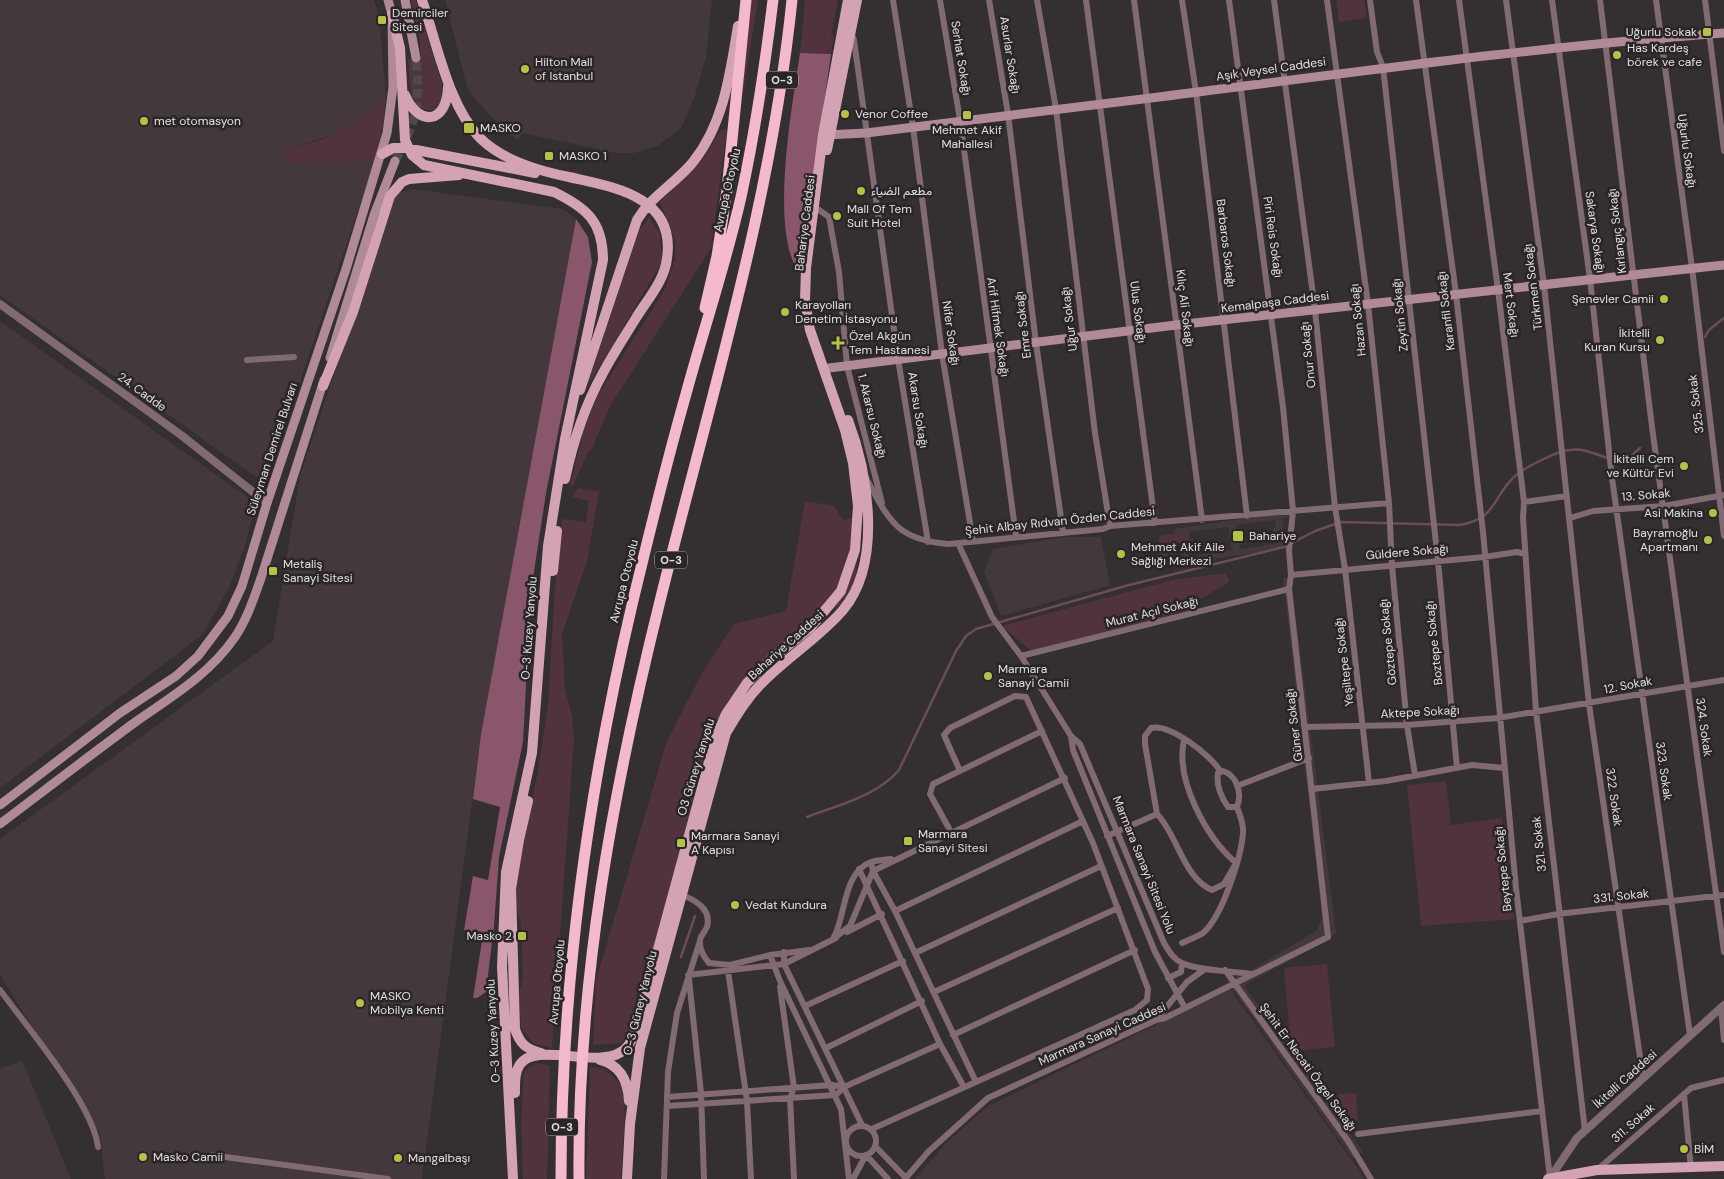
<svg xmlns="http://www.w3.org/2000/svg" width="1724" height="1179" font-family="'DM Sans',Vazirmatn,sans-serif">
	<style>
		.built { fill: #43383c; fill-rule: evenodd }
		.green { fill: #51333f }
		.forest { fill: #8a566b }
		.lines { fill: none; stroke-linecap: round; stroke-linejoin: round }
		.stream { stroke: #6c4c5b; stroke-width: 2.5 }
		.secondary-tunnel { stroke: #4e494b; stroke-width: 9; stroke-dasharray: 9 4.5; stroke-linecap: butt }
		.minor { stroke: #826a73; stroke-width: 6 }
		.tertiary { stroke: #826a73; stroke-width: 8 }
		.secondary { stroke: #b08a98; stroke-width: 9 }
		.primary { stroke: #d4a2b5; stroke-width: 10 }
		.motorway { stroke: #f4b8cf; stroke-width: 11 }
		.poi-dot { fill: #b6c148; stroke: #2a2527; stroke-width: 2 }
		.labels { text-anchor: middle; dominant-baseline: central; stroke-width: 5; stroke-linejoin: round; paint-order: stroke }
		.shield { fill: #2a2527; stroke: #aaa6a8; stroke-width: 1 }
		.shield-label { font-size: 11px; font-weight: bold; fill: #e1dedf }
		.poi-label { font-size: 12px; fill: #e1dedf; stroke: #2a2527; text-anchor: start }
		.street-label { font-size: 12px; fill: #e1dedf; stroke: #2a2527 }
	</style>
	<rect width="100%" height="100%" fill="#342f31"/>
	<path class="built" d="M0 0H374L379 17 386 96 359 121 343 131 299 146 283 149 284 163 375 161 268 475 256 477 0 295Z
		M445 0H712L706 57 694 99 681 128 657 146 634 153H616L522 133 518 140 507 133 474 98 467 87Z
		M413 189 563 209 576 219 481 734 422 1179H105L100 1135 0 975V839L273 641 300 476 393 197 401 192Z
		M0 321 250 499 252 517 245 546 229 588 202 635 0 788Z
		M1287 512 1288 517 1282 519 1286 542H1292L1293 547 1179 564 1178 558 1184 557 1181 533 1175 534 1174 529ZM1275 520 1276 527 1273 528 1274 532V535H1277L1278 543 1240 549 1239 545 1244 542 1242 539H1238L1236 525ZM1229 527 1232 550 1192 556 1191 547 1194 546 1193 539H1189V532Z
		M1064 537H1101L1110 585 1001 616 984 572 993 549Z
		M1283 578H1291L1336 933 1327 941 1247 983 1245 987 1363 1152 1353 1159 1227 981 1255 968 1316 931 1322 919Z
		M1230 989 1365 1179H915L947 1142 988 1106Z
		M22 1060 71 1179H0V1069Z"/>
	<path class="green" d="M411 0H416L442 85 441 101 434 110C406 114 410 77 408 59L421 57 420 41Z
		M751 0H758L733 156Z
		M805 0H838L831 35 834 36 831 54 800 53Z
		M1336 0H1364L1367 18 1339 22Z
		M386 96 383 124 375 161 284 163 283 149C331 141 351 128 386 96Z
		M721 130H727L711 248 610 406 591 451H589L572 487 570 486 585 425 597 397 665 289 675 259V240L660 202 703 159Z
		M649 217 660 234 662 262 591 381 589 380 639 231Z
		M578 488 599 492 587 561 562 634 565 690 572 716 574 740 552 1048 533 1043 521 1028 519 994 523 978 521 924 516 906V873L537 776 548 705 555 586 562 519 586 522 589 501 572 497Z
		M805 501 834 506 843 520 859 516 856 577 843 603 788 640 751 670 727 704 635 1016 622 1043 593 1045 596 980 667 741 702 673 734 624 786 611Z
		M1181 533 1186 537 1187 542 1176 543 1161 563 1152 564V556L1158 555 1159 538 1162 535Z
		M1226 573 1229 582 1199 600 1198 608 1031 651 1002 626 1172 580Z
		M1446 781 1451 825 1502 818 1514 919 1421 926 1407 785Z
		M1327 964 1335 1047 1291 1051 1284 968Z
		M535 1063 550 1066 547 1179H523L521 1123 524 1071Z
		M590 1067 605 1069 623 1087 625 1113 621 1179H586Z
		M1356 1093 1358 1122 1340 1123 1338 1094Z"/>
	<path class="forest" d="M800 53 831 54 800 273C768 235 793 101 800 53Z
		M576 219 588 237 592 262 546 493 531 591 523 742 499 857 494 926 486 992 477 998H473L483 934 464 930 473 876 488 880 500 807 473 799 481 734Z"/>
	<g class="lines">
		<path class="stream" d="M1705 337 1709 330 1724 318
			M807 817C838 805 877 796 899 770L956 651 966 636 976 629 1129 585 1284 547 1315 531 1341 522 1459 525C1497 519 1491 499 1514 477 1523 468 1557 451 1570 450 1590 447 1606 462 1626 461L1640 448
			M681 957 695 916"/>
		<path class="secondary-tunnel" d="M395 161C417 121 420 103 416 58"/>
		<path class="minor" d="M893 0 913 127 942 354 973 541
			M940 0 960 120 1016 536
			M989 0 1008 114 1036 343 1063 532
			M1037 0 1056 109 1095 433 1110 526
			M1086 0 1155 523
			M1134 0 1202 520
			M1182 0 1196 92 1247 516
			M1274 0 1315 310 1335 507 1345 569 1369 783
			M1327 0 1368 304 1389 503 1392 566 1407 725 1415 775
			M1370 0 1377 52 1383 67 1438 561 1457 768
			M1416 0 1456 294 1483 532 1516 888 1550 1178
			M1459 0 1498 290 1524 502 1523 518 1536 711 1585 1131
			M1506 0 1544 285 1589 704 1643 1078
			M1552 0 1590 279 1612 478 1690 1035
			M1600 0 1652 427 1724 952
			M1656 0 1692 268 1724 536
			M1705 0 1724 151
			M851 32 854 40 898 359 928 542
			M819 210 829 217 839 272 847 366 882 503
			M247 360 294 357
			M866 478C889 520 896 540 949 544L1103 529 1110 526 1389 503
			M1524 502 1567 496
			M1570 518 1593 511 1664 506 1724 495
			M958 543 992 617 1021 656 1071 736 1080 744 1164 943C1169 951 1173 959 1182 963 1199 971 1233 971 1252 974
			M1291 575 1484 557 1517 552 1525 554
			M1021 656 1289 589
			M1305 727 1407 725 1498 718 1724 680
			M1071 736 1073 750 1155 952 1185 1008
			M1223 771C1238 776 1242 794 1237 807H1228C1221 797 1216 785 1218 773Z
			M1237 786 1309 758
			M1312 789 1386 781 1472 765 1504 768
			M1157 814 1145 744V736L1151 728C1169 723 1211 755 1220 771
			M951 832 930 794 933 784 1042 731
			M1107 836 1157 814C1177 834 1184 879 1212 890L1224 884 1236 863C1206 837 1175 780 1184 740
			M871 862 873 871 895 911 976 1082
			M859 869 940 1044 964 1087
			M679 894C694 899 712 908 707 927 705 932 700 936 700 941 699 950 704 957 709 963L730 965 770 955 810 950
			M895 911 1083 821
			M1520 921 1558 914 1724 895
			M847 932 882 914
			M834 937C846 915 843 872 871 862 877 860 884 860 891 859
			M833 939 850 926 873 871 1065 778
			M1182 943C1188 940 1197 937 1203 933 1222 917 1241 858 1243 833 1244 824 1240 816 1237 807
			M784 952V964L862 1125
			M915 953 1101 866
			M770 955 780 981 841 1109 849 1179
			M730 965 728 971 747 1101 751 1179
			M1225 970 1348 1141 1371 1179
			M688 975 784 964 836 938
			M1168 978 1181 972 1182 963
			M689 979 701 1093 704 1179
			M780 987 794 1088 790 1098 794 1179
			M0 990C27 1027 93 1104 98 1147
			M934 992 1118 908
			M805 1006 903 961
			M1721 1007 1724 1040
			M1156 1020 1187 982 1205 969
			M953 1035 1135 950
			M826 1048 922 1001
			M1684 1094 1691 1169
			M667 1097 832 1085 844 1087
			M667 1106 836 1095 844 1087 940 1044
			M846 1141a15 15 0 1 1 30 0a15 15 0 1 1-30 0Z
			M872 1129 1135 1010 1147 1000 1148 989 1093 843 1026 697 1015 696 950 728 944 735 960 771
			M1358 1134 1542 1111
			M875 1146 906 1178
			M211 1155 388 1179
			M1597 1170 1691 1088 1724 1080
			M664 1179 668 1072 677 1013 700 941
			M853 1179 866 1155 888 1179
			M905 1179 928 1152 988 1098 1156 1020 1165 1018 1328 937 1289 589 1291 575 1289 550 1293 511 1283 407 1229 0"/>
		<path class="tertiary" d="M0 304 181 435 267 503
			M1550 1178 1577 1138 1724 1005"/>
		<path class="secondary" d="M405 0 416 58
			M825 135 866 133C961 121 1056 110 1151 98 1342 74 1532 47 1724 33
			M330 358 374 215 395 161
			M829 368 1176 325 1724 265
			M0 805 120 713 176 676 198 656 228 616 242 586 267 503 346 269 387 133 393 87 392 14 388 0
			M0 824C45 790 89 756 134 723 171 697 209 675 235 637 247 619 254 598 261 578L324 380"/>
		<path class="primary" d="M422 0C437 43 448 105 480 138 502 160 539 171 569 177 613 187 676 196 667 258 665 280 647 300 636 318 625 336 613 354 603 373 584 407 573 442 565 479
			M392 14 400 48 405 140 412 155 424 165 554 192C587 208 603 222 603 260L565 439 548 546 532 753 506 872 502 967 513 1179
			M405 95C419 128 447 123 448 87
			M827 150 857 0
			M382 154 393 148H406L535 173
			M323 386 353 312 390 196 402 182 409 179 459 175
			M580 390 637 220C651 196 675 184 693 162 724 123 730 74 738 26
			M553 571 557 531
			M528 801 519 840 511 889 515 1029C520 1044 526 1049 541 1053
			M600 1060C620 1065 628 1080 629 1101
			M515 1093C515 1084 514 1074 519 1066 533 1040 596 1069 621 1052 632 1046 635 1030 639 1019L715 740 726 714 747 683 770 660 811 627 841 591 855 550 858 506 853 463 845 430 810 330 805 301 806 268 823 135 848 0
			M627 1179 630 1124 640 1048 726 733C737 715 747 698 761 684 787 657 819 638 843 610 883 562 868 473 848 420
			M1548 1179 1597 1170 1724 1166"/>
		<path class="motorway" d="M705 308 717 256 727 190 746 0
			M561 1179C561 986 588 792 632 605 649 534 666 464 686 394 704 328 726 263 741 197 755 132 765 66 773 0
			M579 1179C577 983 613 790 660 601 709 402 771 205 792 0"/>
	</g>
	<g class="poi-dot">
		<rect x="377" y="15" width="10" height="10" rx="2.5"/>
		<rect x="1702" y="27" width="10" height="10" rx="2.5"/>
		<circle cx="1617" cy="55" r="5"/>
		<circle cx="525" cy="69" r="5"/>
		<circle cx="845" cy="114" r="5"/>
		<rect x="962" y="110" width="10" height="10" rx="2.5"/>
		<circle cx="144" cy="121" r="5"/>
		<rect x="463" y="122" width="12" height="12" rx="2.5"/>
		<rect x="544" y="151" width="10" height="10" rx="2.5"/>
		<circle cx="861" cy="191" r="5"/>
		<circle cx="837" cy="216" r="5"/>
		<circle cx="1664" cy="299" r="5"/>
		<circle cx="785" cy="312" r="5"/>
		<circle cx="1660" cy="340" r="5"/>
		<path d="M835.5 335.5h5v5h5v5h-5v5h-5v-5h-5v-5h5z"/>
		<circle cx="1684" cy="466" r="5"/>
		<circle cx="1713" cy="513" r="5"/>
		<rect x="1232" y="530" width="12" height="12" rx="2.5"/>
		<circle cx="1708" cy="540" r="5"/>
		<circle cx="1121" cy="554" r="5"/>
		<rect x="268" y="566" width="10" height="10" rx="2.5"/>
		<circle cx="988" cy="676" r="5"/>
		<rect x="903" y="836" width="10" height="10" rx="2.5"/>
		<rect x="676" y="838" width="10" height="10" rx="2.5"/>
		<circle cx="735" cy="905" r="5"/>
		<rect x="517" y="931" width="10" height="10" rx="2.5"/>
		<circle cx="360" cy="1003" r="5"/>
		<circle cx="1684" cy="1149" r="5"/>
		<circle cx="143" cy="1157" r="5"/>
		<circle cx="398" cy="1158" r="5"/>
	</g>
	<g class="labels">
		<g class="shield">
			<rect x="766" y="71.5" width="32" height="17" rx="4"/>
			<rect x="655" y="551.5" width="32" height="17" rx="4"/>
			<rect x="546" y="1118.5" width="32" height="17" rx="4"/>
		</g>
		<g class="shield-label">
			<text x="782" y="80">O-3</text>
			<text x="671" y="560">O-3</text>
			<text x="562" y="1127">O-3</text>
		</g>
		<g class="poi-label">
			<text x="392" y="13">Demirciler<tspan x="392" dy="14">Sitesi</tspan></text>
			<text x="1697" y="32" text-anchor="end">Uğurlu Sokak</text>
			<text x="1627" y="48">Has Kardeş<tspan x="1627" dy="14">börek ve cafe</tspan></text>
			<text x="535" y="62">Hilton Mall<tspan x="535" dy="14">of Istanbul</tspan></text>
			<text x="855" y="114">Venor Coffee</text>
			<text x="154" y="121">met otomasyon</text>
			<text x="480" y="128">MASKO</text>
			<text x="967" y="130" text-anchor="middle">Mehmet Akif<tspan x="967" dy="14">Mahallesi</tspan></text>
			<text x="559" y="156">MASKO 1</text>
			<text x="871" y="191">مطعم الضياء</text>
			<text x="847" y="209">Mall Of Tem<tspan x="847" dy="14">Suit Hotel</tspan></text>
			<text x="1654" y="299" text-anchor="end">Şenevler Camii</text>
			<text x="795" y="305">Karayolları<tspan x="795" dy="14">Denetim İstasyonu</tspan></text>
			<text x="1650" y="333" text-anchor="end">İkitelli<tspan x="1650" dy="14">Kuran Kursu</tspan></text>
			<text x="849" y="336">Özel Akgün<tspan x="849" dy="14">Tem Hastanesi</tspan></text>
			<text x="1674" y="459" text-anchor="end">İkitelli Cem<tspan x="1674" dy="14">ve Kültür Evi</tspan></text>
			<text x="1703" y="513" text-anchor="end">Asi Makina</text>
			<text x="1698" y="533" text-anchor="end">Bayramoğlu<tspan x="1698" dy="14">Apartmanı</tspan></text>
			<text x="1249" y="536">Bahariye</text>
			<text x="1131" y="547">Mehmet Akif Aile<tspan x="1131" dy="14">Sağlığı Merkezi</tspan></text>
			<text x="283" y="564">Metaliş<tspan x="283" dy="14">Sanayi Sitesi</tspan></text>
			<text x="998" y="669">Marmara<tspan x="998" dy="14">Sanayi Camii</tspan></text>
			<text x="918" y="834">Marmara<tspan x="918" dy="14">Sanayi Sitesi</tspan></text>
			<text x="691" y="836">Marmara Sanayi<tspan x="691" dy="14">A Kapısı</tspan></text>
			<text x="745" y="905">Vedat Kundura</text>
			<text x="512" y="936" text-anchor="end">Masko 2</text>
			<text x="370" y="996">MASKO<tspan x="370" dy="14">Mobilya Kenti</tspan></text>
			<text x="1694" y="1149">BİM</text>
			<text x="153" y="1157">Masko Camii</text>
			<text x="408" y="1158">Mangalbaşı</text>
		</g>
		<g class="street-label">
			<text transform="translate(1010 55) rotate(81)">Asurlar Sokağı</text>
			<text transform="translate(961 58) rotate(81)">Serhat Sokağı</text>
			<text transform="translate(1271 69) rotate(-8)">Aşık Veysel Caddesi</text>
			<text transform="translate(1687 151) rotate(82)">Uğurlu Sokağı</text>
			<text transform="translate(727 190) rotate(-77)">Avrupa Otoyolu</text>
			<text transform="translate(805 223) rotate(-83)">Bahariye Caddesi</text>
			<text transform="translate(1617 231) rotate(-97)">Kırlangıç Sokağı</text>
			<text transform="translate(1595 232) rotate(82)">Sakarya Sokağı</text>
			<text transform="translate(1273 237) rotate(82)">Piri Reis Sokağı</text>
			<text transform="translate(1226 243) rotate(83)">Barbaros Sokağı</text>
			<text transform="translate(1533 287) rotate(-97)">Türkmen Sokağı</text>
			<text transform="translate(1275 302) rotate(-7)">Kemalpaşa Caddesi</text>
			<text transform="translate(1511 305) rotate(83)">Mert Sokağı</text>
			<text transform="translate(1185 308) rotate(83)">Kılıç Ali Sokağı</text>
			<text transform="translate(1446 311) rotate(-97)">Karanfil Sokağı</text>
			<text transform="translate(1138 312) rotate(83)">Ulus Sokağı</text>
			<text transform="translate(1400 315) rotate(-96)">Zeytin Sokağı</text>
			<text transform="translate(1069 319) rotate(-97)">Uğur Sokağı</text>
			<text transform="translate(1358 320) rotate(-96)">Hazan Sokağı</text>
			<text transform="translate(1023 325) rotate(-97)">Emre Sokağı</text>
			<text transform="translate(998 327) rotate(82)">Arif Hifmek Sokağı</text>
			<text transform="translate(951 333) rotate(82)">Nifer Sokağı</text>
			<text transform="translate(1308 355) rotate(-96)">Onur Sokağı</text>
			<text transform="translate(142 392) rotate(36)">24. Cadde</text>
			<text transform="translate(1696 404) rotate(-97)">325. Sokak</text>
			<text transform="translate(918 410) rotate(81)">Akarsu Sokağı</text>
			<text transform="translate(872 416) rotate(76)">1. Akarsu Sokağı</text>
			<text transform="translate(272 449) rotate(-72)">Süleyman Demirel Bulvarı</text>
			<text transform="translate(1646 495) rotate(-5)">13. Sokak</text>
			<text transform="translate(1060 521) rotate(-6)">Şehit Albay Rıdvan Özden Caddesi</text>
			<text transform="translate(1407 552) rotate(-5)">Güldere Sokağı</text>
			<text transform="translate(624 581) rotate(-76)">Avrupa Otoyolu</text>
			<text transform="translate(1152 612) rotate(-14)">Murat Açıl Sokağı</text>
			<text transform="translate(529 628) rotate(-86)">O-3 Kuzey Yanyolu</text>
			<text transform="translate(1388 642) rotate(-96)">Göztepe Sokağı</text>
			<text transform="translate(1434 643) rotate(-96)">Boztepe Sokağı</text>
			<text transform="translate(786 645) rotate(-42)">Bahariye Caddesi</text>
			<text transform="translate(1344 662) rotate(-97)">Yeşiltepe Sokağı</text>
			<text transform="translate(1628 685) rotate(-11)">12. Sokak</text>
			<text transform="translate(1420 712) rotate(-3)">Aktepe Sokağı</text>
			<text transform="translate(1294 725) rotate(-97)">Güner Sokağı</text>
			<text transform="translate(1704 727) rotate(82)">324. Sokak</text>
			<text transform="translate(696 767) rotate(-73)">O3 Güney Yanyolu</text>
			<text transform="translate(1664 771) rotate(82)">323. Sokak</text>
			<text transform="translate(1614 797) rotate(82)">322. Sokak</text>
			<text transform="translate(1539 844) rotate(-96)">321. Sokak</text>
			<text transform="translate(1144 865) rotate(68)">Marmara Sanayi Sitesi Yolu</text>
			<text transform="translate(1503 869) rotate(-96)">Beytepe Sokağı</text>
			<text transform="translate(1621 896) rotate(-6)">331. Sokak</text>
			<text transform="translate(557 982) rotate(-85)">Avrupa Otoyolu</text>
			<text transform="translate(640 1003) rotate(-76)">O-3 Güney Yanyolu</text>
			<text transform="translate(493 1031) rotate(-93)">O-3 Kuzey Yanyolu</text>
			<text transform="translate(1102 1034) rotate(-24)">Marmara Sanayi Caddesi</text>
			<text transform="translate(1308 1067) rotate(54)">Şehit Er Necati Özgel Sokağı</text>
			<text transform="translate(1625 1079) rotate(-42)">İkitelli Caddesi</text>
			<text transform="translate(1633 1123) rotate(-41)">311. Sokak</text>
		</g>
	</g>
</svg>
